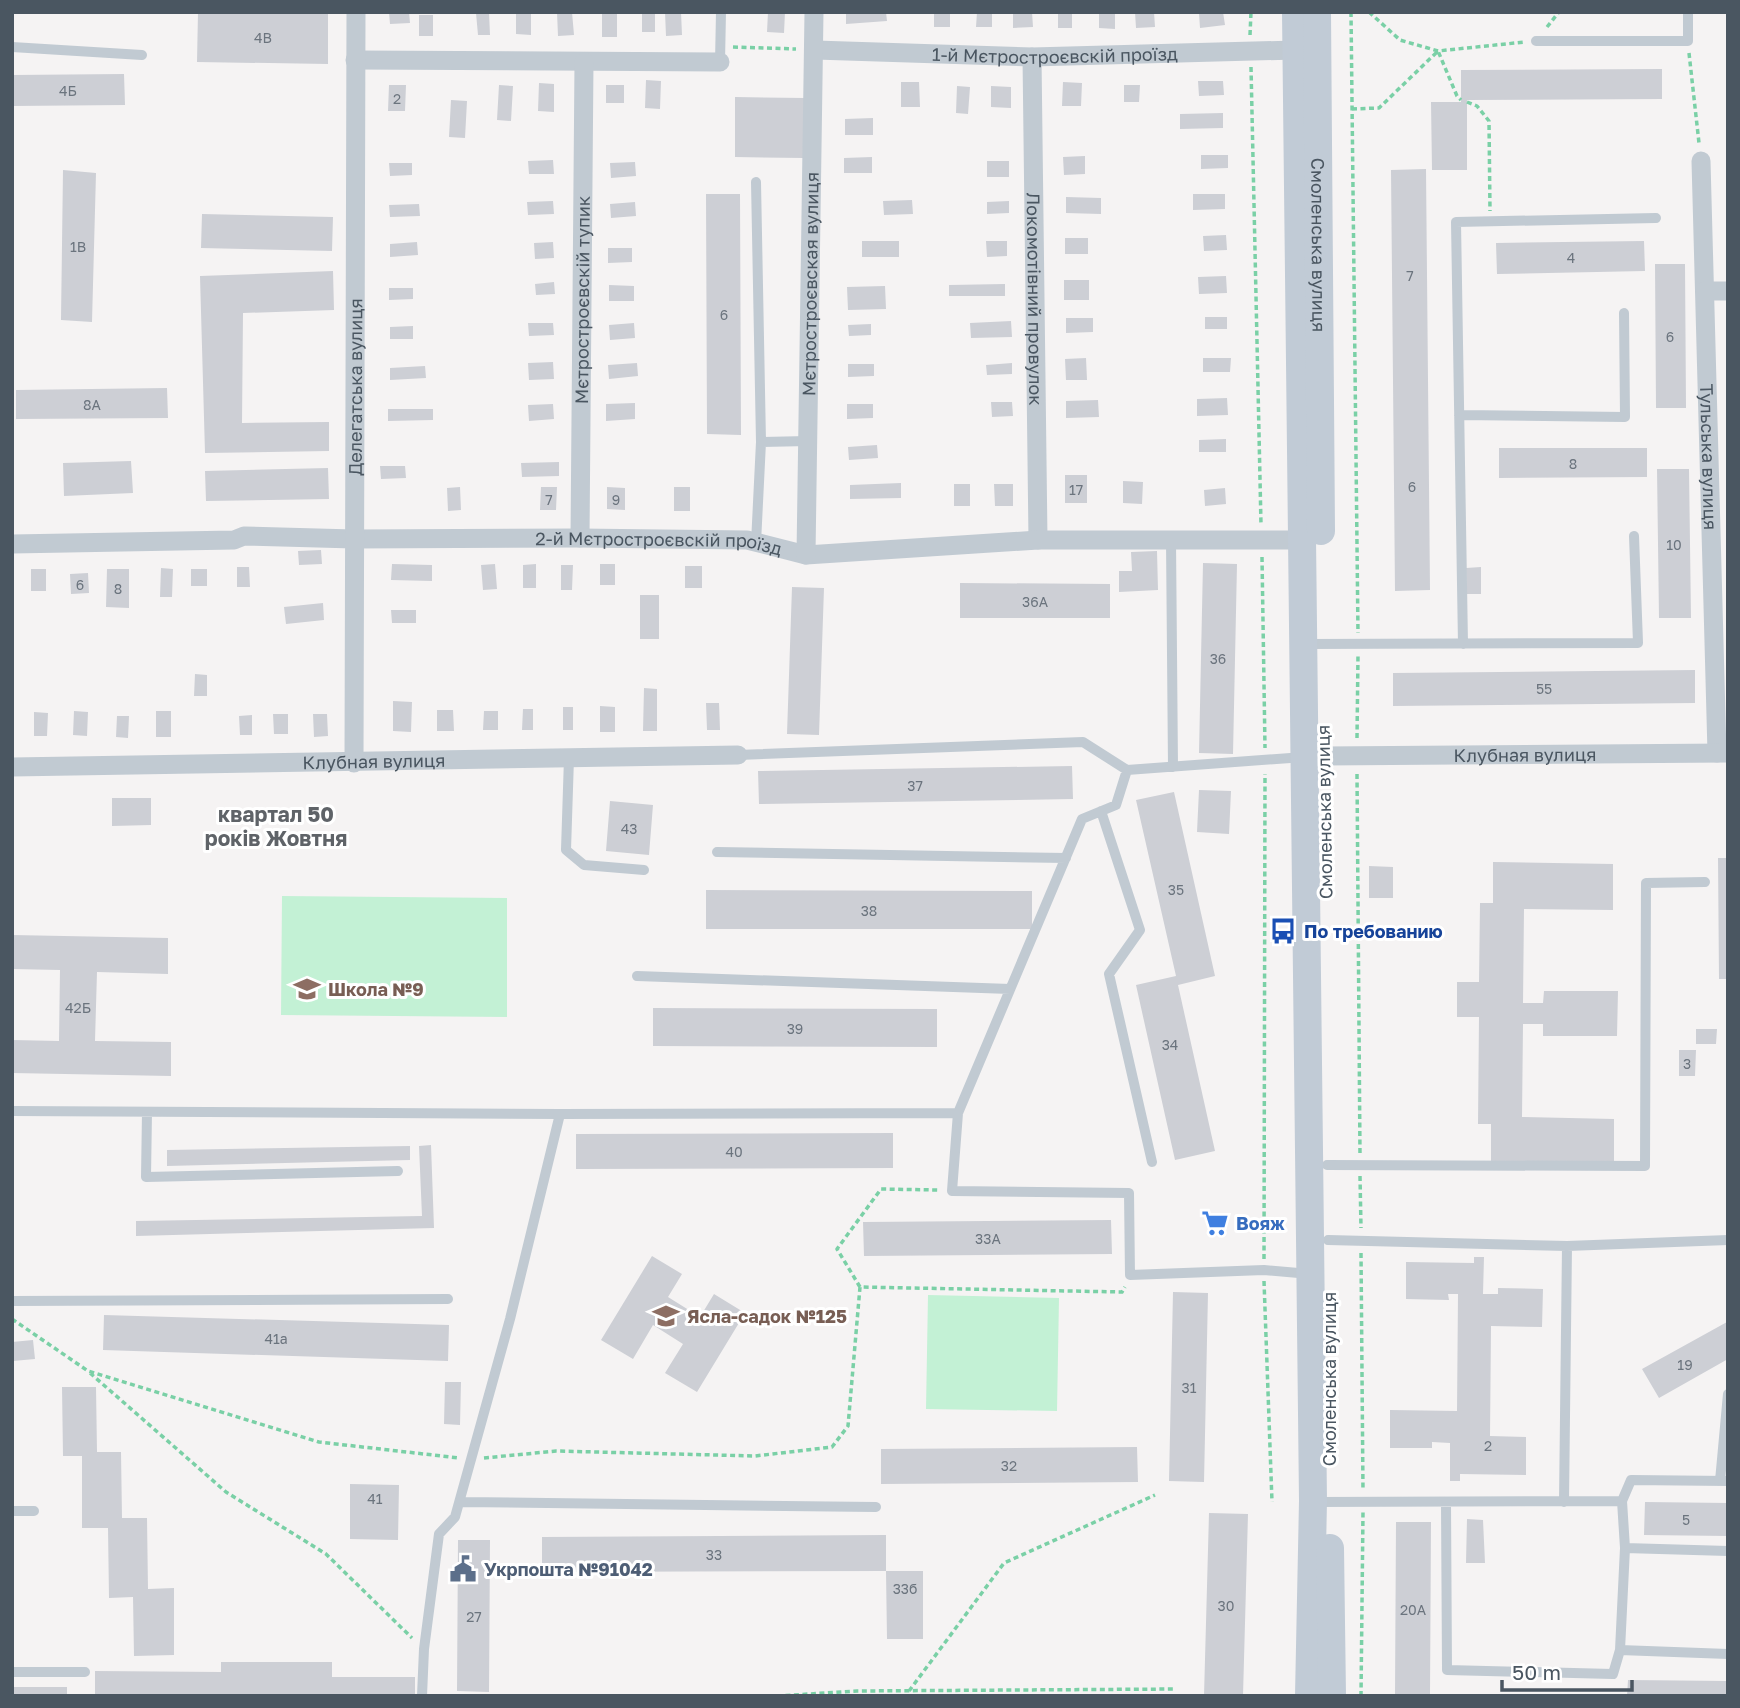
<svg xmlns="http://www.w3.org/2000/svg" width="1740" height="1708" font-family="'Golos Text',sans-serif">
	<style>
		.green { fill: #c3f1d5 }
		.building { fill: #cdcfd5 }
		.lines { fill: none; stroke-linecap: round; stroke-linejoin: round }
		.path { stroke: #7ad0a6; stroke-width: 3.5; stroke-dasharray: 5 3.5; stroke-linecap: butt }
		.lane { stroke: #c1cad2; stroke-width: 10 }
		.street { stroke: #c1cad2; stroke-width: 19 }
		.secondary { stroke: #c1cbd6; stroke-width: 28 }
		.labels { text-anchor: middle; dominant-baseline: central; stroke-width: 6; stroke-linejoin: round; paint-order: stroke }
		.number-label { font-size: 14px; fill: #6b747e }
		.street-label { font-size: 18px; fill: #4a5661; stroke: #fff }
		.transit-label { font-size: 18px; font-weight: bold; fill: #164399; stroke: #fff; text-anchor: start }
		.education-label { font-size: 18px; font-weight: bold; fill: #785e54; stroke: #fff; text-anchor: start }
		.shop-label { font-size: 18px; font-weight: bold; fill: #366cbe; stroke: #fff; text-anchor: start }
		.service-label { font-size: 18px; font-weight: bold; fill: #4e5e75; stroke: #fff; text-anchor: start }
		.quarter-label { font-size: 21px; font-weight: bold; fill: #5f6368; stroke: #fff }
	</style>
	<rect width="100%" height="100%" fill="#f5f3f3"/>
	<path class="green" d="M282 896 507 898V1017L281 1015Z
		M928 1295 1059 1298 1057 1411 926 1409Z"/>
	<path class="building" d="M198 12H328V64L197 62Z
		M389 12H409L410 23 390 24Z
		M489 12 490 35H478L476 13Z
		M516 12H531V35L516 34Z
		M557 12H572L574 35 558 36Z
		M642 12H655V32H642Z
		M665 12H681L682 35 666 36Z
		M768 12H785L784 33 767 32Z
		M846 12H886L887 21 846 24Z
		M934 12H950V27H934Z
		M977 12H992V27H976Z
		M1013 12H1032L1033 27 1013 28Z
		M1058 12H1072V28H1058Z
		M1099 12H1115V29L1099 28Z
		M1135 12H1154L1155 27 1136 28Z
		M1223 12 1225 25 1200 28 1199 13Z
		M602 14H617V37H602Z
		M419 15H433V36H419Z
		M1662 69V99L1467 100V170H1432L1431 102H1461V70Z
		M124 74 125 105 12 106V75Z
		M646 80 661 81 660 109 645 108Z
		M1198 81H1223L1224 95 1199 96Z
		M901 82H919L920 107H901Z
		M1063 82 1082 83 1081 106H1062Z
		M539 83 554 84V112L538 111Z
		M389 85H406L405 111H388Z
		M499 85 513 86 511 121 497 120Z
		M606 85H624V103H606Z
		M1124 85H1140L1139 102H1124Z
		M957 86 970 87 968 114 956 113Z
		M991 86 1011 87V108L991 107Z
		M735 97 805 98 804 158 735 157Z
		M451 100 467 101 465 138 449 137Z
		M1223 113V128L1180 129V114Z
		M873 118V135H845V119Z
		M1201 155H1228V168L1201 169Z
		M1085 156V174L1064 175 1063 157Z
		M872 157V173H844V158Z
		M553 160 554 174H529L528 161Z
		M987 161H1009V177H987Z
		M635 162 636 176 611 178 610 163Z
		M389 163H412V175L390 176Z
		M1426 169 1430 590 1395 591 1391 170Z
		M63 170 96 173 92 322 61 320Z
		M706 194H740L741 435 707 434Z
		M1193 194H1225V209L1193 210Z
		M1066 197 1101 198V214L1066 213Z
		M912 200 913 214 884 215 883 201Z
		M553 201 554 214 528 215 527 202Z
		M1009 201V213L987 214V202Z
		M635 202 636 216 611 218 610 204Z
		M419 204 420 216 390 217 389 205Z
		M202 214 333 217 332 251 201 248Z
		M1226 235 1227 250 1204 251 1203 236Z
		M1065 238H1088V254H1065Z
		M862 241H899V257H862Z
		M986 241H1007V256L987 257Z
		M1644 241 1645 271 1497 274 1496 243Z
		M417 242 418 255 390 257V244Z
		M553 242 554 258 535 259 534 243Z
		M608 248H632V262L608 263Z
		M1655 264H1685L1686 408H1656Z
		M333 271 334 310 243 313 242 423 329 422V451L205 453 200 276Z
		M1226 276 1227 293 1199 294 1198 277Z
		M1064 280H1089V300H1064Z
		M554 282 555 294 536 295 535 284Z
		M1005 284V296H949V285Z
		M609 285 634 286V301H609Z
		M885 286 886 309 848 310 847 287Z
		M389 288H413V299L389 300Z
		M1205 317H1227V329H1205Z
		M1066 318H1093V332L1066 333Z
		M1011 321 1012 337 971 338 970 323Z
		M528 323H553L554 335 529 336Z
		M634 323 635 338 610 340 609 325Z
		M871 324V335L849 336 848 325Z
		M413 326V339H390V327Z
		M1086 358 1087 380H1066L1065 359Z
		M1203 358H1231L1230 372H1203Z
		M553 362 554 379 529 380 528 363Z
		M637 363 638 376 609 379 608 365Z
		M1012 363V374L987 375 986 365Z
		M848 364H874V376L848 377Z
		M425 366 426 378 390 380V368Z
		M167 388 168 418 16 419V390Z
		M1227 398 1228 415 1197 416V399Z
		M1098 400 1099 417 1066 418V401Z
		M991 402H1012L1013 416 992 417Z
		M635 403V419L606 421V404Z
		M553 404 554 419 529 421 528 405Z
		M847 404H873V418L847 419Z
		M388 409H433V420L388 421Z
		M1226 439V452H1199V440Z
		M877 445 878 458 849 460 848 447Z
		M1499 448H1647V477L1499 478Z
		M131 461 133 493 64 496 63 463Z
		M559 462V476L522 477 521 463Z
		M380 466H405L406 478 381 479Z
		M328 468 329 499 206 501 205 471Z
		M1657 469H1689L1691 618H1659Z
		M1065 475H1087V503H1065Z
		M1123 481 1143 482 1142 504 1123 503Z
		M901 483V498L850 499V485Z
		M954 484H970V506H954Z
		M994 484H1013V506H995Z
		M460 487 461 510 448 511 447 488Z
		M541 487H557L556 510H540Z
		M607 487 625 488V510L607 509Z
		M674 487H690V511H674Z
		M1225 488 1226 504 1205 506 1204 490Z
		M321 550 322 564 299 565 298 551Z
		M1157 551 1158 590 1119 592V571H1132L1131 552Z
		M1203 563 1237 564 1233 754 1199 753Z
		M392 564 432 565V581L391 580Z
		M495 564 497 589 483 590 481 565Z
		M536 564V588H523V565Z
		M600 564H615V585H600Z
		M561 565H573L572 590H561Z
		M685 566H702V588H685Z
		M237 567H249L250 587H237Z
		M1481 567V594H1467L1466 568Z
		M161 568 173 569 172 597H160Z
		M31 569H46V591H31Z
		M107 569H129V608L106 607Z
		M191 569H207V586H191Z
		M88 573 89 593 71 594 70 574Z
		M960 583 1110 584V618H960Z
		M792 587 824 588 819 735 787 734Z
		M640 595H659V639H640Z
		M323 603 324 620 286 624 284 607Z
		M391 610H416V623H392Z
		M1695 670V703L1393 706V673Z
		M195 674 207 675V696H194Z
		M644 688 657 689V731H643Z
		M393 701 412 702 411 732 393 731Z
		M706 703H719L720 730H707Z
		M600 706 615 707V732H600Z
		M563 707H573V730H563Z
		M523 709H533V730H522Z
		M437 710H453L454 731H437Z
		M74 711 88 712 87 736 73 735Z
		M156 711H171V737H156Z
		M484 711H498V730H483Z
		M34 712 48 713 47 736H34Z
		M273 714H288V734H274Z
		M313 714H327L328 736 314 737Z
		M252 715V735H240L239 716Z
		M117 716H129L128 738 116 737Z
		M1072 766 1073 799 759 804 758 771Z
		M1199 790 1231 791 1229 834 1197 832Z
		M1174 792 1215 976 1178 985 1215 1151 1175 1160 1136 985 1176 976 1136 800Z
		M112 798H151V825L112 826Z
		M610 801 653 805 649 855 606 851Z
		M1718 858H1728V979H1719Z
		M1493 862 1613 864V910L1524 909 1523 1003H1543L1544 991H1618L1617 1036H1543V1024H1523L1522 1117 1614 1119V1163L1491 1162V1124H1478L1479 1017H1457V982H1479L1480 903H1493Z
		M1369 866 1393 867V898H1369Z
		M706 890 1032 891V929H706Z
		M12 935 168 938V974L97 972 95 1041 171 1042V1076L12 1073V1040L59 1041 60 970 12 969Z
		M653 1008 937 1009V1047L653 1046Z
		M1696 1029H1717L1716 1044H1696Z
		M1679 1050H1696L1695 1076H1679Z
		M893 1133V1168L576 1169V1134Z
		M431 1145 434 1228 136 1236V1221L422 1216 419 1146Z
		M410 1146V1160L167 1166V1150Z
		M1111 1220 1112 1254 864 1256 863 1222Z
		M652 1256 682 1274 668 1297 700 1317 714 1294 745 1313 697 1392 665 1373 683 1344 653 1325 633 1359 601 1340Z
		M1474 1257H1484L1483 1294H1498V1288L1543 1289 1542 1327 1491 1326 1490 1436 1526 1437V1475L1460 1474V1481H1450V1443L1432 1442V1448H1390V1410L1457 1411 1458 1294H1448L1449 1300 1406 1299V1262L1474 1263Z
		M1173 1292 1208 1293 1204 1482 1169 1481Z
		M104 1315 449 1325 448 1361 103 1350Z
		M1727 1322 1728 1359 1659 1398 1642 1369Z
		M33 1340 35 1359 13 1361 12 1342Z
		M445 1382H461L460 1425 444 1424Z
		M62 1387H96L97 1452H121L122 1518H147L148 1589 174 1588V1655L134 1656 133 1597 109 1598 108 1528H82V1456H63Z
		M1137 1447 1138 1482 881 1484V1449Z
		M350 1484 399 1485 398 1540 350 1539Z
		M1645 1502 1728 1503V1536L1644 1535Z
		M1209 1513 1248 1514 1243 1696H1204Z
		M1467 1519 1483 1520 1485 1563H1466Z
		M1396 1522H1431L1430 1696H1395Z
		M886 1535V1571L542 1572V1537Z
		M458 1540H490L489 1692 457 1691Z
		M886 1571H923V1639H887Z
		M221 1662H332V1677H415V1696H95V1671L221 1672Z
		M1628 1680 1728 1681V1696H1627Z
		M12 1687H67V1696H12Z"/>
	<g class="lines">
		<path class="path" d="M1351 12 1358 633
			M1369 12 1400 40 1438 51 1525 42
			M1547 27 1559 12
			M1250 35 1251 12
			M733 47 796 49
			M1689 53 1699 143
			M1251 67 1261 525
			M1467 102 1477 106 1489 121 1490 211
			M1352 109 1379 108 1438 51 1457 96 1461 100
			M1262 557 1265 748
			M1357 738 1358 655
			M1357 774 1360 1155
			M1360 1176 1361 1228
			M1361 1253 1363 1491
			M1264 1259 1265 774
			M1264 1281 1272 1502
			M860 1287 837 1249 881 1189 939 1190
			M12 1319 88 1371 319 1442 459 1458
			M90 1373 226 1492 326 1554 412 1638
			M484 1458 556 1451 755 1456 832 1447 848 1426 860 1287 1122 1292 1125 1287
			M909 1691 1004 1563 1155 1495
			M777 1696 857 1691 1176 1689
			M1361 1696 1363 1512"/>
		<path class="lane" d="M1536 41H1688V12
			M12 47 142 55
			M720 62 721 12
			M756 182 761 442 808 441
			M1459 415 1625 417 1624 313
			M1171 540 1173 767
			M756 543 761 442
			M1307 644 1638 643 1634 536
			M1463 644 1456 222 1656 218
			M738 755 1083 742 1127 770 1304 757
			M569 758 566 850 584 865 644 870
			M1101 811 1140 930 1109 974 1152 1162
			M717 852 1066 858
			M637 976 1010 989
			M12 1111 560 1114
			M147 1112 146 1177 398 1171
			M958 1113 952 1191 1129 1193 1130 1275 1264 1270 1310 1274
			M1327 1165 1645 1166 1646 883 1705 882
			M1328 1240 1567 1246 1728 1240
			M12 1301 448 1299
			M1720 1481 1728 1394
			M1622 1501 1625 1548 1620 1650 1728 1654
			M460 1502 876 1507
			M1317 1502 1622 1501 1631 1480 1728 1481
			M1564 1502 1567 1246
			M1446 1503 1447 1670 1613 1674 1620 1650
			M12 1511H34
			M1625 1548 1728 1551
			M12 1672H85
			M422 1696 424 1649 439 1534 455 1517 510 1319 560 1114 958 1113 1082 819 1116 805 1127 770"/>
		<g class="street">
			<path id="s1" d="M815 50 1032 57 1295 50"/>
			<path id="s2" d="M1032 57 1038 540"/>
			<path d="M355 60 720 62"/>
			<path id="s3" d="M1701 161 1717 753"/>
			<path d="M1705 291H1728"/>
			<path id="s4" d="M580 538 584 62"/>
			<path id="s5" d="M12 544 234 540 244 536 354 539 580 538 747 540 806 555 1038 540H1302"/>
			<path id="s6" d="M806 555 814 12"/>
			<path id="s7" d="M1324 756 1727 753"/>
			<path id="s8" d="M354 763 356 12"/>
			<path id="s9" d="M12 767 738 755"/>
		</g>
		<g class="secondary">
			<path d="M1296 12 1313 1501 1309 1696"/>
			<path id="s10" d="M1317 12 1321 531"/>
			<path d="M1330 1548 1332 1696"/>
		</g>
	</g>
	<defs>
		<g id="bus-bare" transform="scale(2.1)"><path d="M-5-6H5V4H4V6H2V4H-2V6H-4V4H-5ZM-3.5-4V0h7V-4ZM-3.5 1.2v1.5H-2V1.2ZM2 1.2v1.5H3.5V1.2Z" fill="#1a4fb4" stroke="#fff" stroke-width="2.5" paint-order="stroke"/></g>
		<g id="school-bare" transform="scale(2.1)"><path d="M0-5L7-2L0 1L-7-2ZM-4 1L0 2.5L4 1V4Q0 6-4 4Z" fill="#8d6e63" stroke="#fff" stroke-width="2.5" paint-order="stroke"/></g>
		<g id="supermarket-bare" transform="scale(2.1)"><path d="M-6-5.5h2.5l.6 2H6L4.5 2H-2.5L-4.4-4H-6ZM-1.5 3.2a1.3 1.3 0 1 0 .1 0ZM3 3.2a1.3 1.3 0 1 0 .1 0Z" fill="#3f7fe0" stroke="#fff" stroke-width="2.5" paint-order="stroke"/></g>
		<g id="civic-bare" transform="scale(2.1)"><path d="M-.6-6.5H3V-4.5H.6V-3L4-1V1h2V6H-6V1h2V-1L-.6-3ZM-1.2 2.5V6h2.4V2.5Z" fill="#5c6f8a" stroke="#fff" stroke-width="2.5" paint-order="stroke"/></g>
	</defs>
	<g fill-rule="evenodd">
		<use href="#bus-bare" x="1283" y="931"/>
		<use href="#school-bare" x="307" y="989"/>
		<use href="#supermarket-bare" x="1215" y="1223"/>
		<use href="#school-bare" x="666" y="1316"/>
		<use href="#civic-bare" x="463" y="1569"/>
	</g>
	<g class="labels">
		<g class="number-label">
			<text x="263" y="37">4B</text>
			<text x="68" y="90">4Б</text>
			<text x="397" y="98">2</text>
			<text x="78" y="246">1В</text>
			<text x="1571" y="257">4</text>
			<text x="1410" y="275">7</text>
			<text x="724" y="314">6</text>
			<text x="1670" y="336">6</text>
			<text x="92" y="404">8А</text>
			<text x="1573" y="463">8</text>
			<text x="1412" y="486">6</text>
			<text x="1076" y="489">17</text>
			<text x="549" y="499">7</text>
			<text x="616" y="499">9</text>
			<text x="1674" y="544">10</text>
			<text x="80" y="584">6</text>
			<text x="118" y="588">8</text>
			<text x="1035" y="601">36А</text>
			<text x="1218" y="658">36</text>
			<text x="1544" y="688">55</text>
			<text x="915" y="785">37</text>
			<text x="629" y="828">43</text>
			<text x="1176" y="889">35</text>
			<text x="869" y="910">38</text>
			<text x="78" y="1007">42Б</text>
			<text x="795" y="1028">39</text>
			<text x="1170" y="1044">34</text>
			<text x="1687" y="1063">3</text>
			<text x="734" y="1151">40</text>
			<text x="988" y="1238">33А</text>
			<text x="276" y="1338">41а</text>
			<text x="1685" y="1364">19</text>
			<text x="1189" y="1387">31</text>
			<text x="1488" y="1445">2</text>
			<text x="1009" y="1465">32</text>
			<text x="375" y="1498">41</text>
			<text x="1686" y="1519">5</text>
			<text x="714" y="1554">33</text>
			<text x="905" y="1588">33б</text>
			<text x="1226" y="1605">30</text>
			<text x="1413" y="1609">20А</text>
			<text x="474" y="1616">27</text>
		</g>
		<g class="street-label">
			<text stroke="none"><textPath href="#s1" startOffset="240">1-й Мєтростроєвскій проїзд</textPath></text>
			<text stroke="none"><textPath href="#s10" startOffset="233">Смоленська вулиця</textPath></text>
			<text stroke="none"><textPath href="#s6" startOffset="271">Мєтростроєвская вулиця</textPath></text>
			<text stroke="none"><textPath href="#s2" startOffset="242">Локомотівний провулок</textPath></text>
			<text stroke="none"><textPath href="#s4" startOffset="238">Мєтростроєвскій тупик</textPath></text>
			<text stroke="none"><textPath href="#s8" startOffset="376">Делегатська вулиця</textPath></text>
			<text stroke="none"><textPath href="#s3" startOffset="296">Тульська вулиця</textPath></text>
			<text stroke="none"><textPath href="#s5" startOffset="648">2-й Мєтростроєвскій проїзд</textPath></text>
			<text stroke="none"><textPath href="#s7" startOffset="201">Клубная вулиця</textPath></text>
			<text stroke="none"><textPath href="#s9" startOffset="362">Клубная вулиця</textPath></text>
			<text transform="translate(1324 812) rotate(-91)">Смоленська вулиця</text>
			<text transform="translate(1329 1379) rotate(-90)">Смоленська вулиця</text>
		</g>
		<g class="transit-label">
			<text x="1304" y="931">По требованию</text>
		</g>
		<g class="education-label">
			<text x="328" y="989">Школа №9</text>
			<text x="687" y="1316">Ясла-садок №125</text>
		</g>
		<g class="shop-label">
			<text x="1236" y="1223">Вояж</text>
		</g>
		<g class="service-label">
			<text x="484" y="1569">Укрпошта №91042</text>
		</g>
		<g class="quarter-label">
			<text x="276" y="814">квартал 50<tspan x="276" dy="24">років Жовтня</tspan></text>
		</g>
	</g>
	<rect width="1740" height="1708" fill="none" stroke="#4a5661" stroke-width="28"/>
	<path d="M1502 1680v10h130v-10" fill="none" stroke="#4a5661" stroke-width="3.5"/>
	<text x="1512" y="1680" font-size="21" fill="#4a5661" stroke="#ffffff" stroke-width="5" paint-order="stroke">50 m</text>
</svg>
